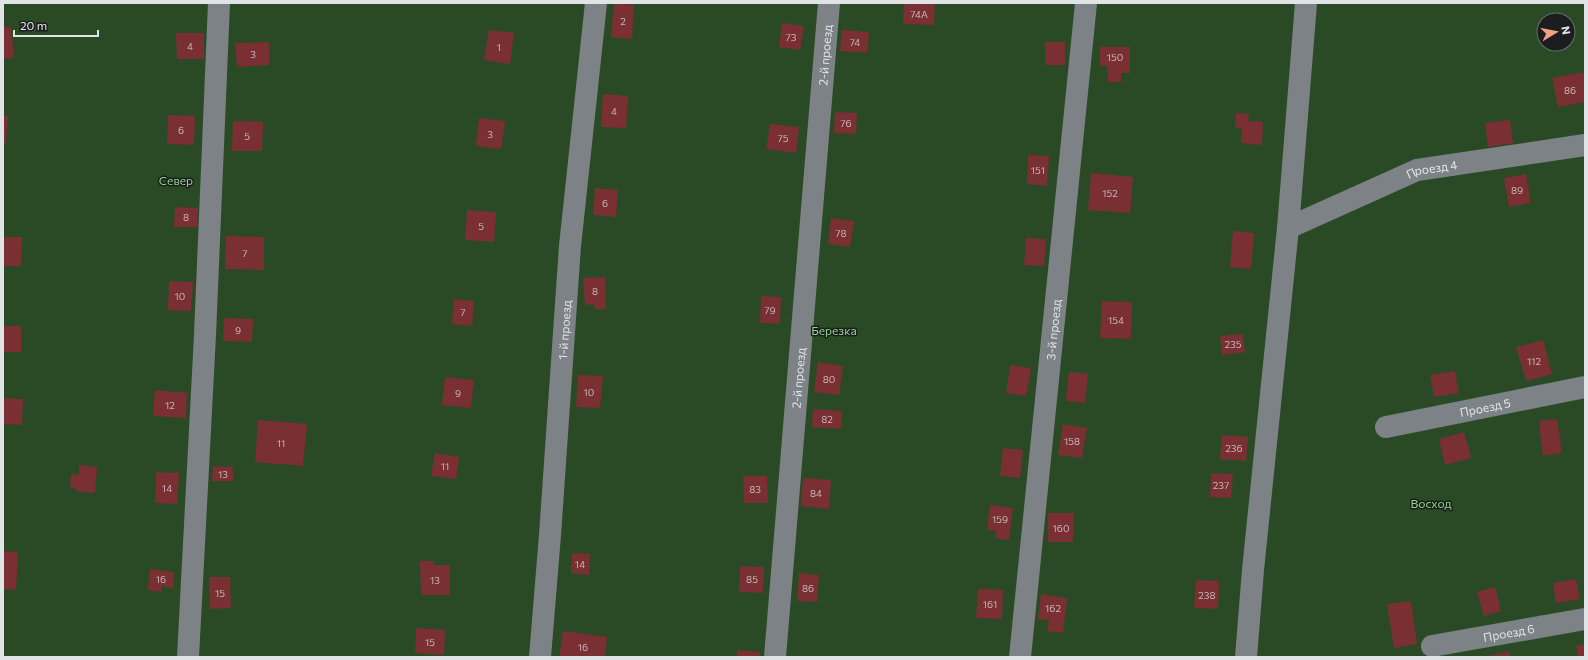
<svg xmlns="http://www.w3.org/2000/svg" width="1588" height="660" font-family="Commissioner,sans-serif">
	<style>
		.green { fill: #2a4a25; fill-rule: evenodd }
		.building { fill: #7a2f33 }
		.lines { fill: none; stroke-linecap: round; stroke-linejoin: round }
		.minor { stroke: #7d8287; stroke-width: 22 }
		.labels { text-anchor: middle; dominant-baseline: central; stroke-width: 3; stroke-linejoin: round; paint-order: stroke }
		.number-label { font-size: 10px; fill: #c7b7ba }
		.street-label { font-size: 12px; fill: #e1e4e7; stroke: #1b1d1f }
		.park-label { font-size: 12px; fill: #8fd684; stroke: #1b1d1f }
	</style>
	<rect width="100%" height="100%" fill="#32363b"/>
	<path class="green" d="M3 3H1585V657H3ZM1544 20H1568V44H1544Z"/>
	<path class="building" d="M614 3 634 5 632 39 611 37Z
		M904 3H935L934 25 903 24Z
		M782 23 804 26 800 50 779 47Z
		M3 27H11L14 58 3 59Z
		M489 30 514 33 510 64 484 60Z
		M842 30 869 32 867 53 840 51Z
		M176 33H204V59H177Z
		M269 42V65L237 67 235 43Z
		M1045 42H1065V65H1045Z
		M1100 47H1130V73H1121V82H1108L1107 66H1100Z
		M1585 72V102L1558 107 1552 78Z
		M603 94 628 96 626 128 601 127Z
		M835 112 857 113 856 134 834 133Z
		M1236 113 1249 114 1248 121 1263 122 1262 145 1241 143 1242 128 1235 127Z
		M168 115 195 116 194 145 167 144Z
		M3 116H8L6 143H3Z
		M479 118 505 121 501 149 476 146Z
		M1510 120 1513 143 1488 147 1485 123Z
		M233 121 263 122 262 151H232Z
		M770 124 799 127 796 153 766 149Z
		M1028 155 1049 156 1047 186 1027 184Z
		M1091 173 1133 177 1130 213 1088 210Z
		M1526 174 1531 203 1509 207 1504 178Z
		M595 188 618 190 616 217 593 215Z
		M175 207 198 208 197 227H174Z
		M467 210 496 212 494 242 465 240Z
		M831 218 854 221 850 247 828 244Z
		M1233 231 1254 233 1251 269 1230 267Z
		M226 236 264 237V270L225 269Z
		M3 237H22L21 266H3Z
		M1026 238 1046 239 1044 266 1024 265Z
		M605 277 606 309H595L594 304 585 305 583 278Z
		M169 281 193 282 191 311 168 310Z
		M761 296 781 297 780 324 760 323Z
		M454 299 474 301 472 326 452 324Z
		M1102 301 1132 302 1131 339 1100 338Z
		M224 318 253 319 252 342 223 341Z
		M3 326H21V352H3Z
		M1243 334 1245 352 1222 355 1220 336Z
		M1543 340 1552 374 1526 381 1516 347Z
		M818 362 843 366 839 395 814 392Z
		M1010 365 1031 368 1026 396 1006 393Z
		M1455 371 1459 393 1434 397 1430 375Z
		M1069 372 1088 374 1085 403 1066 401Z
		M578 375 603 376 600 408 576 407Z
		M445 377 474 380 471 408 442 405Z
		M155 390 187 393 186 418 153 416Z
		M3 398 23 399 22 425 3 424Z
		M813 409 842 411 841 429 812 427Z
		M1557 419 1562 453 1543 456 1539 421Z
		M258 420 307 424 303 466 255 462Z
		M1063 424 1087 428 1082 458 1058 455Z
		M1464 432 1471 458 1445 465 1439 439Z
		M1222 435 1248 437 1246 461 1220 459Z
		M1003 448 1023 450 1020 478 1000 476Z
		M435 453 459 457 456 479 431 476Z
		M79 465 97 467 95 493 75 491V488L70 487 71 474 79 475Z
		M213 466 233 467V481H212Z
		M156 472 179 473 177 504 155 503Z
		M1211 473 1233 474 1231 498 1210 497Z
		M743 476H767L768 503H744Z
		M803 478 831 480 829 509 801 506Z
		M990 505 1013 508 1009 540 995 538 996 531 987 530Z
		M1048 513H1074L1073 542H1048Z
		M3 551 18 552 16 590 3 589Z
		M572 553 590 554 589 575 571 573Z
		M420 561H434V565H450V595H421Z
		M740 566 764 567 763 593 739 592Z
		M150 569 174 572 173 588 162 586 161 592 148 590Z
		M799 573 819 575 817 602 797 601Z
		M209 577H230L231 608 210 609Z
		M1576 579 1580 599 1556 603 1553 583Z
		M1196 580 1219 581 1218 609 1194 608Z
		M1495 587 1501 611 1484 616 1477 592Z
		M978 589 1003 590 1002 619 976 618Z
		M1041 594 1067 598 1063 633 1047 631 1049 620 1038 619Z
		M1411 601 1417 644 1394 648 1387 604Z
		M416 628 445 630 444 655 415 653Z
		M563 631 607 637 605 657H559Z
		M1585 644V657H1578L1576 646Z
		M737 650 760 652V657H737Z
		M1509 652 1510 657H1488L1487 656Z"/>
	<g class="lines">
		<g class="minor">
			<path id="s1" d="M1288 228 1417 170 1585 145"/>
			<path id="s2" d="M1386 427 1585 387"/>
			<path id="s3" d="M1432 646 1585 619"/>
			<path d="M188 657 205 335 219 3"/>
			<path id="s4" d="M540 657 550 535 570 246 596 3"/>
			<path id="s5" d="M775 657 829 3"/>
			<path id="s6" d="M1020 657 1086 3"/>
			<path d="M1246 657 1253 570 1288 228 1306 3"/>
		</g>
	</g>
	<g class="labels">
		<g class="number-label">
			<text x="919" y="14">74А</text>
			<text x="623" y="21">2</text>
			<text x="791" y="37">73</text>
			<text x="855" y="42">74</text>
			<text x="190" y="46">4</text>
			<text x="499" y="47">1</text>
			<text x="253" y="54">3</text>
			<text x="1115" y="57">150</text>
			<text x="1570" y="90">86</text>
			<text x="614" y="111">4</text>
			<text x="846" y="123">76</text>
			<text x="181" y="130">6</text>
			<text x="490" y="134">3</text>
			<text x="247" y="136">5</text>
			<text x="783" y="138">75</text>
			<text x="1038" y="170">151</text>
			<text x="1517" y="190">89</text>
			<text x="1110" y="193">152</text>
			<text x="605" y="203">6</text>
			<text x="186" y="217">8</text>
			<text x="481" y="226">5</text>
			<text x="841" y="233">78</text>
			<text x="245" y="253">7</text>
			<text x="595" y="291">8</text>
			<text x="180" y="296">10</text>
			<text x="770" y="310">79</text>
			<text x="463" y="312">7</text>
			<text x="1116" y="320">154</text>
			<text x="238" y="330">9</text>
			<text x="1233" y="344">235</text>
			<text x="1534" y="361">112</text>
			<text x="829" y="379">80</text>
			<text x="589" y="392">10</text>
			<text x="458" y="393">9</text>
			<text x="170" y="405">12</text>
			<text x="827" y="419">82</text>
			<text x="1072" y="441">158</text>
			<text x="281" y="443">11</text>
			<text x="1234" y="448">236</text>
			<text x="445" y="466">11</text>
			<text x="223" y="474">13</text>
			<text x="1221" y="485">237</text>
			<text x="167" y="488">14</text>
			<text x="755" y="489">83</text>
			<text x="816" y="493">84</text>
			<text x="1000" y="519">159</text>
			<text x="1061" y="528">160</text>
			<text x="580" y="564">14</text>
			<text x="161" y="579">16</text>
			<text x="752" y="579">85</text>
			<text x="435" y="580">13</text>
			<text x="808" y="588">86</text>
			<text x="220" y="593">15</text>
			<text x="1207" y="595">238</text>
			<text x="990" y="604">161</text>
			<text x="1053" y="608">162</text>
			<text x="430" y="642">15</text>
			<text x="583" y="647">16</text>
		</g>
		<g class="street-label">
			<text stroke="none"><textPath href="#s5" startOffset="604">2-й проезд</textPath></text>
			<text stroke="none"><textPath href="#s1" startOffset="156">Проезд 4</textPath></text>
			<text stroke="none"><textPath href="#s4" startOffset="328">1-й проезд</textPath></text>
			<text stroke="none"><textPath href="#s6" startOffset="329">3-й проезд</textPath></text>
			<text stroke="none"><textPath href="#s5" startOffset="280">2-й проезд</textPath></text>
			<text stroke="none"><textPath href="#s2" startOffset="101">Проезд 5</textPath></text>
			<text stroke="none"><textPath href="#s3" startOffset="78">Проезд 6</textPath></text>
		</g>
		<g class="park-label">
			<text x="176" y="180">Север</text>
			<text x="834" y="330">Березка</text>
			<text x="1431" y="503">Восход</text>
		</g>
	</g>
	<rect width="1588" height="660" fill="none" stroke="#e1e4e7" stroke-width="8"/>
	<g transform="translate(1556 32) rotate(80)"><circle r="19" fill="#1b1d1f" stroke="#6a6d6f"/>
	<path d="M0-3L7 15L0 10L-7 15Z" fill="#f39f82"/>
	<text y="-6" font-size="11" font-weight="bold" text-anchor="middle" fill="#e1e4e7">N</text>
	</g>
	<path d="M14 30v6h84v-6" fill="none" stroke="#e1e4e7" stroke-width="2"/>
	<text x="20" y="30" font-size="12" fill="#e1e4e7" stroke="#1b1d1f" stroke-width="3" paint-order="stroke">20 m</text>
</svg>
